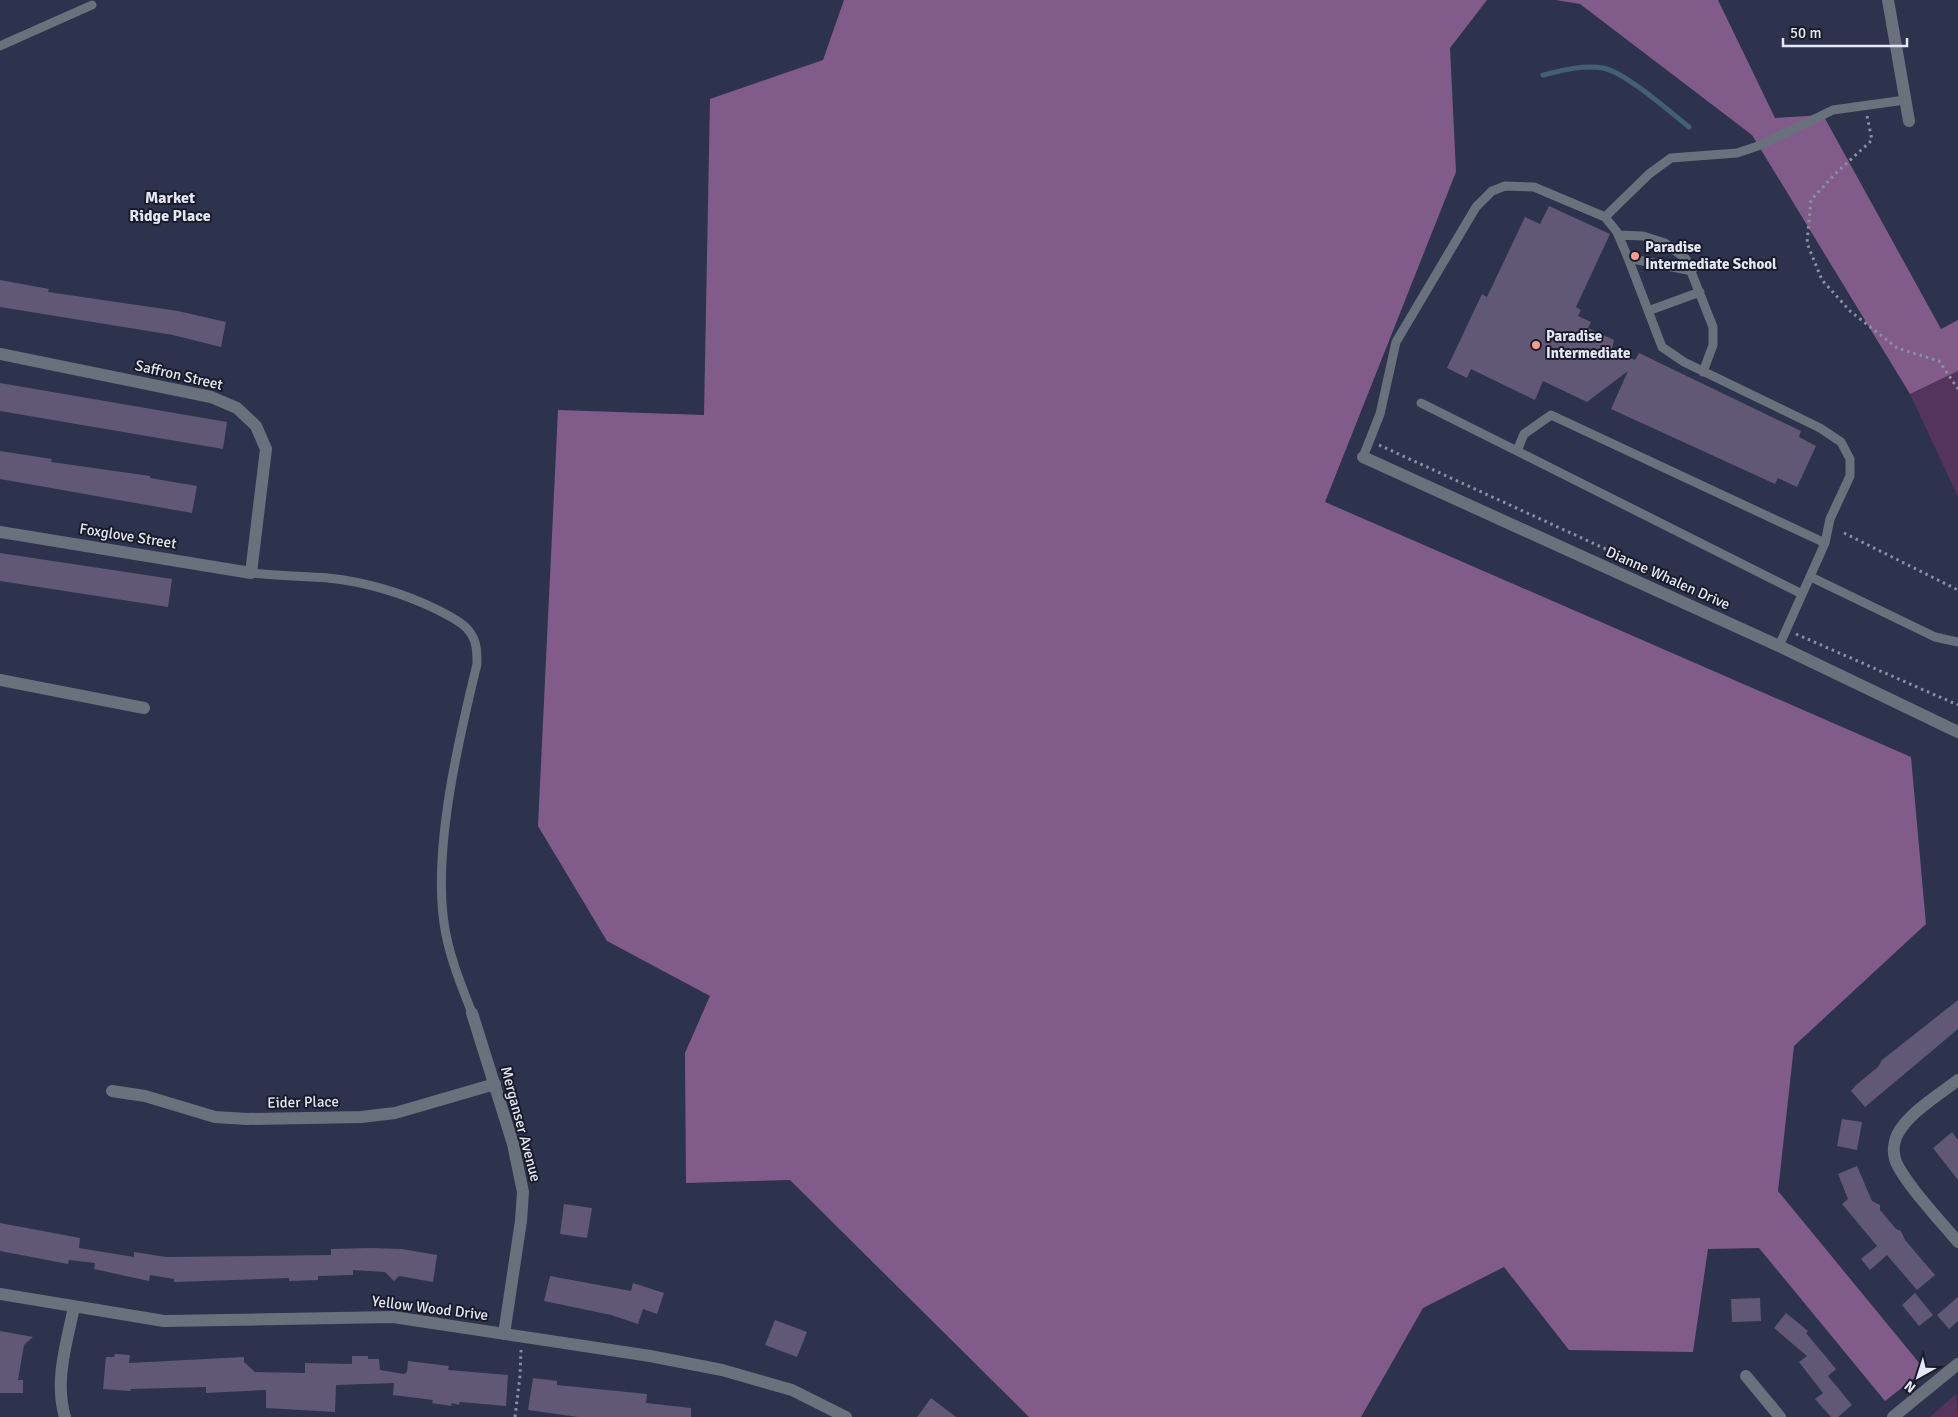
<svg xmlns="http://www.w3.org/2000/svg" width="1958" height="1417" font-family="Signika,sans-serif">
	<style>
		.green { fill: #54335c }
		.forest { fill: #815c8a }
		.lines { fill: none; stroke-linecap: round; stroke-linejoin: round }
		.stream { stroke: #446070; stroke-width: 5 }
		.building { fill: #605874 }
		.path { stroke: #8b90a5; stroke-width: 3; stroke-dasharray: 2.5 4; stroke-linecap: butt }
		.service { stroke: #68717c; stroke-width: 9 }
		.minor { stroke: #68717c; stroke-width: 12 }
		.tertiary { stroke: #68717c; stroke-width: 12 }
		.poi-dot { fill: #f59c91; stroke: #191b27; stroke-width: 2 }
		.labels { text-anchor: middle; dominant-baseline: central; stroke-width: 4; stroke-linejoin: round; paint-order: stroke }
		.poi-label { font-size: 15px; font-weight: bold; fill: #e3e7f8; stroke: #191b27; text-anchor: start }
		.street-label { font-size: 15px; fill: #e3e7f8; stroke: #191b27 }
		.neighbourhood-label { font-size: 16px; font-weight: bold; fill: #e3e7f8; stroke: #191b27 }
	</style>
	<rect width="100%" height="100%" fill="#2d334c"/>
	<path class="green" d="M1958 371V497L1910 394Z
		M1956 1394 1958 1417H1930Z"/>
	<path class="forest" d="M844 0H1487L1450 48 1456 172 1325 502 1911 757 1926 924 1794 1046 1778 1191 1925 1370 1885 1401 1759 1248 1708 1249 1693 1352 1569 1350 1504 1267 1423 1308 1361 1417H1029L790 1180 686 1183 685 1053 710 996 607 941 538 826 558 410 704 415 710 99 823 60Z
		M1556 0H1718L1775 118 1823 115 1941 329 1958 320V371L1910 394 1752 135 1580 4Z"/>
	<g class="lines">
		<path class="stream" d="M1543 75C1563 70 1582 65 1603 68 1625 72 1670 112 1689 127"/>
	</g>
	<path class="building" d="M1549 206 1610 234 1576 307 1581 310 1578 316 1591 322 1588 328 1614 340 1612 349 1635 360 1639 353 1801 431 1799 437 1816 446 1797 487 1778 478 1775 484 1611 409 1628 371 1587 402 1543 381 1535 400 1471 369 1467 378 1447 368 1482 294 1487 297 1525 217 1540 224Z
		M0 280 49 289 48 292 178 311 226 322 221 347 173 335 0 307Z
		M0 383 227 422 223 449 0 411Z
		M0 451 52 459 51 462 150 476V478L197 486 192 513 0 479Z
		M0 553 172 579 168 607 0 581Z
		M1958 1000V1029L1865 1107 1851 1091 1856 1085 1878 1067 1882 1060Z
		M1842 1119 1862 1122 1857 1150 1837 1146Z
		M1952 1132 1958 1140V1180L1933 1148Z
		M1857 1166 1872 1201 1880 1205V1210L1896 1229 1901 1231 1905 1240 1935 1275 1917 1290 1887 1255 1870 1270 1861 1259 1877 1246 1842 1204 1848 1199 1838 1174Z
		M564 1204 592 1208 587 1238 560 1234Z
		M0 1223 80 1238 79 1248 134 1257V1252L166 1257 331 1255V1249L371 1248 402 1249 437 1255 433 1282 399 1276 394 1281 385 1272 353 1270V1275L318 1276V1280L289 1281V1278L174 1282V1279L150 1275 149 1281 94 1269 95 1263 69 1260 68 1264 0 1251Z
		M550 1276 631 1291 633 1283 664 1293 657 1314 643 1309 638 1324 611 1315 544 1301Z
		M1915 1293 1933 1315 1919 1326 1902 1305Z
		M1958 1297V1321L1949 1329 1937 1315Z
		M1760 1298 1761 1321 1732 1322 1731 1299Z
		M1786 1313 1808 1331 1806 1333 1836 1369 1828 1376 1852 1405 1838 1417H1831L1815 1399 1823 1393 1799 1362 1807 1356 1774 1328Z
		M775 1320 807 1332 797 1357 765 1345Z
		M0 1331 33 1337 24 1345 18 1380H23V1393H0Z
		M115 1354 130 1355 129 1363 244 1357V1362L255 1372 305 1373V1363L352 1364V1356H368V1359H379L380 1370 404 1374 407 1372 408 1361 449 1366 448 1370 508 1375 506 1406 460 1402 459 1405 452 1403 451 1406 432 1403 433 1400 393 1395 394 1383 336 1385 335 1412 266 1408V1390L206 1393V1387L131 1389 130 1391 103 1389 106 1357H114Z
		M533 1378 557 1381V1385L647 1394 646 1403 691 1408V1417H578L528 1410Z
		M931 1398 956 1417H917Z"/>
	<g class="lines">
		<path class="path" d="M1867 116 1872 140 1835 174 1811 200 1807 243 1822 280 1850 311 1897 348 1939 361 1958 389
			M1379 445 1730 606
			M1844 533 1958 590
			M1796 634 1958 705
			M515 1417 520 1376 521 1350"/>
		<path class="service" d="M0 46 92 5
			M1605 217 1649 174 1671 158 1737 153 1758 146 1833 110 1905 100
			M1618 235 1643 236 1665 243 1686 259 1713 327V345L1703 372
			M1628 258 1692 271
			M1648 311 1700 292
			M1421 403 1517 451 1524 434 1551 415 1825 543 1779 646
			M1517 451 1802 594
			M1363 457 1380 414 1396 342 1476 207 1492 191 1505 186 1534 187 1605 217 1617 232 1628 258 1662 347 1684 362 1820 428 1841 442 1850 459V476L1830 519 1825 543
			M251 573C277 576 302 576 328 578 366 582 403 593 438 610 447 615 463 622 469 631 477 641 477 651 477 664 459 738 433 847 444 923 448 953 461 985 472 1013
			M1811 577 1935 637 1958 642"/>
		<path class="minor" d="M1888 0 1909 121
			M0 354 211 397 237 408 256 426 266 449 251 573 0 532
			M0 680 144 708
			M472 1013 513 1144 523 1192 521 1221 504 1334
			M1958 1080C1941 1093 1914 1110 1902 1127 1895 1136 1892 1148 1895 1159 1901 1179 1943 1224 1958 1242
			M112 1091 145 1096 215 1117 247 1119 361 1117 395 1113 495 1084
			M0 1294 164 1321 393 1317 650 1356 722 1370 792 1390 846 1417
			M1746 1376 1780 1417
			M65 1417C54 1381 67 1342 74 1307
			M1893 1417 1958 1364"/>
		<path class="tertiary" d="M1363 457 1779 646 1958 732"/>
	</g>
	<g class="poi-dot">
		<circle cx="1635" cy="256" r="5"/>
		<circle cx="1536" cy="345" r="5"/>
	</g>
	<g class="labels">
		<g class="poi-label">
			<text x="1645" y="247">Paradise<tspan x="1645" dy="17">Intermediate School</tspan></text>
			<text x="1546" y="336">Paradise<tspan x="1546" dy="17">Intermediate</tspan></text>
		</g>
		<g class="street-label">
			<text transform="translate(179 375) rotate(13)">Saffron Street</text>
			<text transform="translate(128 536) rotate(9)">Foxglove Street</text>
			<text transform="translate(1668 578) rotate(24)">Dianne Whalen Drive</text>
			<text transform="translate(303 1102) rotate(-1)">Eider Place</text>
			<text transform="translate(521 1124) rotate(75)">Merganser Avenue</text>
			<text transform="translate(430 1308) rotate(7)">Yellow Wood Drive</text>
		</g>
		<g class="neighbourhood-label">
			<text x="170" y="198">Market<tspan x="170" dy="18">Ridge Place</tspan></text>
		</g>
	</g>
	<g transform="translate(1918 1377) rotate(219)" stroke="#191b27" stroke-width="4" paint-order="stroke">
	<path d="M0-4L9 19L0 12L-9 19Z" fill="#e3e7f8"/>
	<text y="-8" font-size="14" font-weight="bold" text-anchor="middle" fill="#e3e7f8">N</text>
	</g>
	<path d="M1783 38v8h124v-8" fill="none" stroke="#e3e7f8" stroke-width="2.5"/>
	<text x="1790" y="38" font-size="15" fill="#e3e7f8" stroke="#191b27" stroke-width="4" paint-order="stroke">50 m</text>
</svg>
